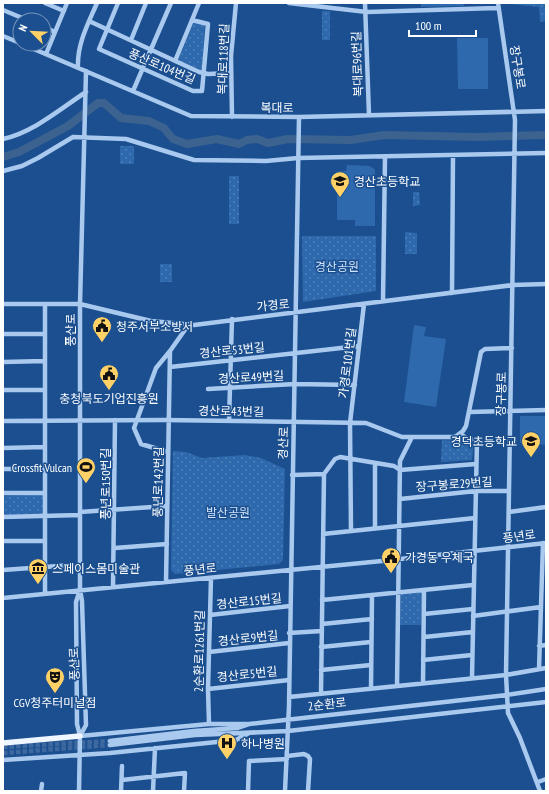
<svg xmlns="http://www.w3.org/2000/svg" width="549" height="794" font-family="'PT Sans Narrow','Noto Sans KR',sans-serif">
	<style>
		.park { fill: url(#park-dots) }
		.pitch { fill: #2e69ad }
		.lines { fill: none; stroke-linecap: round; stroke-linejoin: round }
		.river { stroke: #3c6290; stroke-width: 8 }
		.minor-tunnel { stroke: #3d69a0; stroke-width: 4.5; stroke-dasharray: 4.5 2; stroke-linecap: butt }
		.minor { stroke: #a9c9ee; stroke-width: 4.5 }
		.major { stroke: #f0f6ff; stroke-width: 5.5 }
		.labels { text-anchor: middle; dominant-baseline: central; stroke-width: 3; stroke-linejoin: round; paint-order: stroke }
		.street-label { font-size: 12px; fill: #fff; stroke: #1b4f8f }
		.poi-label { font-size: 12px; fill: #fff; stroke: #1b4f8f; text-anchor: start }
		.park-label { font-size: 12px; fill: #cfe3fa; stroke: #1b4f8f }
	</style>
	<defs>
		<pattern id="park-dots" width="8" height="8" patternUnits="userSpaceOnUse"><rect width="8" height="8" fill="#2e69ad"/><path d="M2 2h.1M6 6h.1" fill="none" stroke="#4d80b9" stroke-width="1.8" stroke-linecap="round"/></pattern>
	</defs>
	<rect width="100%" height="100%" fill="#1b4f8f"/>
	<path class="park" d="M502 3H546V21L540 22 539 7Z
		M322 11H330V40H322Z
		M194 22 205 25 202 71 178 60Z
		M120 146H134V164H120Z
		M229 176H239V224H229Z
		M413 192H419L420 205 413 206Z
		M405 232 417 233V254H405Z
		M302 236H376V291L303 302Z
		M160 264H172V282H160Z
		M442 440 474 442 472 460 441 462Z
		M173 451 186 452 202 458 245 455 261 458 285 469 283 560 279 564 175 574 171 570Z
		M43 495V515H3V496Z
		M422 592 421 625H400L401 594Z"/>
	<path class="pitch" d="M421 3H464V6L421 7Z
		M457 38H488V89H458Z
		M347 165 370 166 375 170V226H355V220H337V171H346Z
		M414 325 426 327 424 336 446 339 436 407 404 402Z
		M520 416H546V445L520 443Z"/>
	<g class="lines">
		<path class="river" d="M3 157 19 152 68 126 98 103H104L121 118 149 121 164 128 173 139 187 144 217 139 239 144 247 140 257 139 268 143 288 139 351 140 384 135 478 137 546 135"/>
		<path class="minor-tunnel" d="M3 747 110 741
			M3 753 110 745"/>
		<path class="minor" d="M45 3 64 11
			M118 3 99 49 193 91H202L208 24 192 20
			M289 3 367 12 497 8
			M365 3 369 115
			M498 3 515 120 506 675 508 713 520 738 540 791
			M3 10 27 20
			M89 21 199 72 208 74 231 73
			M44 27 55 32
			M3 36 20 43
			M131 40 146 3
			M22 44 191 116 299 117 546 111
			M46 54 67 3
			M175 61 199 3
			M78 67C77 44 88 24 97 3
			M133 91 171 3
			M232 117 231 56 236 3
			M3 139C34 132 60 109 86 92
			M3 171 22 166 38 158 73 137 126 139 194 160 266 161 298 158 546 153
			M452 293 453 156
			M383 301 385 157
			M3 304H80L151 321 194 325 513 285 546 284
			M45 305V594
			M3 334H45
			M3 362 45 361
			M170 367 359 346
			M208 389 295 384 355 385
			M3 390H45
			M469 412 546 410
			M3 421 164 420 366 423 402 437H455L463 431 466 426 481 352 485 349 512 348
			M229 421 232 319
			M461 434 466 438 477 440 472 678
			M3 448 45 447
			M168 452 141 444 134 428 156 368 170 351
			M3 469H45
			M292 475 324 474 335 459 340 457 394 466 400 470 476 464
			M3 493H45
			M400 499 476 491H509
			M80 512 167 506
			M509 512 546 507
			M3 517 80 515
			M375 528V463
			M351 531 350 423 364 304
			M323 534 475 518
			M3 541H45
			M115 548 167 544
			M3 570 72 565
			M166 582 170 351 189 324
			M113 587 115 420
			M3 598 382 561 546 543
			M322 600 473 585
			M424 614 473 609
			M210 615 290 606
			M473 616 541 607
			M322 624 372 619
			M289 633 322 631
			M424 637 473 632
			M539 646 546 645
			M321 647 371 642
			M209 652 289 643
			M423 660 472 655
			M539 669 543 543
			M321 670 371 665
			M423 683 424 590
			M397 686 400 461 412 437
			M371 688 372 595
			M208 689 289 680
			M321 693 324 474
			M289 697 506 675 546 668
			M209 724 208 689 211 578
			M80 736 86 725 82 601 80 590V304L86 71
			M80 736 209 724H247
			M110 741 194 731 237 728 249 724 507 695 546 689
			M110 745 195 735 288 731 546 702
			M287 756 304 754 308 756 310 759 308 791
			M3 760 110 753 236 740 249 733
			M122 780 185 773 184 791
			M538 782 546 779
			M41 791 42 784
			M79 791 80 736 77 724 76 602 80 590
			M121 791 122 766
			M153 791 155 748
			M248 791 249 761 287 759
			M285 791 289 706 299 117"/>
		<path class="major" d="M3 743 80 736"/>
	</g>
	<defs>
		<g id="school-pin" transform="scale(1)"><path d="M0 17L-7.5 6A9.5 9.5 0 1 1 7.5 6Z" fill="#ffd166" stroke="#1b4f8f"/><path d="M0-5L7-2L0 1L-7-2ZM-4 1L0 2.5L4 1V4Q0 6-4 4Z" fill="#111"/></g>
		<g id="civic-pin" transform="scale(1)"><path d="M0 17L-7.5 6A9.5 9.5 0 1 1 7.5 6Z" fill="#ffd166" stroke="#1b4f8f"/><path d="M-.6-6.5H3V-4.5H.6V-3L4-1V1h2V6H-6V1h2V-1L-.6-3ZM-1.2 2.5V6h2.4V2.5Z" fill="#111"/></g>
		<g id="stadium-pin" transform="scale(1)"><path d="M0 17L-7.5 6A9.5 9.5 0 1 1 7.5 6Z" fill="#ffd166" stroke="#1b4f8f"/><path d="M0-5a6.5 5 0 1 0 0 10a6.5 5 0 1 0 0-10ZM-3.5-1.8h7v3.6h-7Z" fill="#111"/></g>
		<g id="museum-pin" transform="scale(1)"><path d="M0 17L-7.5 6A9.5 9.5 0 1 1 7.5 6Z" fill="#ffd166" stroke="#1b4f8f"/><path d="M0-6L6-3V-2H-6V-3ZM-5-1h2V3h-2ZM-1-1h2V3h-2ZM3-1h2V3H3ZM-6 4H6V6H-6Z" fill="#111"/></g>
		<g id="theatre-pin" transform="scale(1)"><path d="M0 17L-7.5 6A9.5 9.5 0 1 1 7.5 6Z" fill="#ffd166" stroke="#1b4f8f"/><path d="M-5-5.5Q0-4 5-5.5V0Q5 5 0 6Q-5 5-5 0ZM-3.3-2.5H-1v1.5H-3.3ZM1-2.5H3.3v1.5H1ZM-2.8 1Q0 5.5 2.8 1Z" fill="#111"/></g>
		<g id="hospital-pin" transform="scale(1)"><path d="M0 17L-7.5 6A9.5 9.5 0 1 1 7.5 6Z" fill="#ffd166" stroke="#1b4f8f"/><path d="M-5-5h3v3.5h4V-5h3V5h-3V1.5h-4V5h-3Z" fill="#111"/></g>
	</defs>
	<g fill-rule="evenodd">
		<use href="#school-pin" x="340" y="181"/>
		<use href="#civic-pin" x="102" y="326"/>
		<use href="#civic-pin" x="109" y="374"/>
		<use href="#school-pin" x="531" y="441"/>
		<use href="#stadium-pin" x="86" y="467"/>
		<use href="#civic-pin" x="391" y="557"/>
		<use href="#museum-pin" x="38" y="568"/>
		<use href="#theatre-pin" x="55" y="677"/>
		<use href="#hospital-pin" x="227" y="743"/>
	</g>
	<g class="labels">
		<g class="street-label">
			<text transform="translate(223 59) rotate(-88)">복대로118번길</text>
			<text transform="translate(357 64) rotate(-92)">복대로96번길</text>
			<text transform="translate(162 66) rotate(23)">풍산로104번길</text>
			<text transform="translate(518 67) rotate(81)">장구봉로</text>
			<text x="277" y="107">복대로</text>
			<text transform="translate(273 305) rotate(-6)">가경로</text>
			<text transform="translate(70 330) rotate(-90)">풍산로</text>
			<text transform="translate(232 350) rotate(-6)">경산로53번길</text>
			<text transform="translate(347 363) rotate(-83)">가경로101번길</text>
			<text transform="translate(251 377) rotate(-3)">경산로49번길</text>
			<text transform="translate(501 394) rotate(-89)">장구봉로</text>
			<text transform="translate(231 411) rotate(1)">경산로43번길</text>
			<text transform="translate(283 443) rotate(-88)">경산로</text>
			<text transform="translate(158 482) rotate(-89)">풍년로142번길</text>
			<text transform="translate(105 484) rotate(-90)">풍년로150번길</text>
			<text transform="translate(454 484) rotate(-4)">장구봉로29번길</text>
			<text transform="translate(519 536) rotate(-8)">풍년로</text>
			<text transform="translate(200 569) rotate(-6)">풍년로</text>
			<text transform="translate(249 601) rotate(-6)">경산로15번길</text>
			<text transform="translate(248 638) rotate(-6)">경산로9번길</text>
			<text transform="translate(199 651) rotate(-89)">2순환로1261번길</text>
			<text transform="translate(74 664) rotate(-92)">풍산로</text>
			<text transform="translate(247 674) rotate(-6)">경산로5번길</text>
			<text transform="translate(327 704) rotate(-6)">2순환로</text>
		</g>
		<g class="poi-label">
			<text x="354" y="181">경산초등학교</text>
			<text x="116" y="326">청주서부소방서</text>
			<text x="109" y="398" text-anchor="middle">충청북도기업진흥원</text>
			<text x="517" y="441" text-anchor="end">경덕초등학교</text>
			<text x="72" y="467" text-anchor="end">Crossfit Vulcan</text>
			<text x="405" y="557">가경동 우체국</text>
			<text x="52" y="568">스페이스몸미술관</text>
			<text x="55" y="702" text-anchor="middle">CGV청주터미널점</text>
			<text x="241" y="743">하나병원</text>
		</g>
		<g class="park-label">
			<text x="337" y="266">경산공원</text>
			<text x="228" y="512">발산공원</text>
		</g>
	</g>
	<rect width="549" height="794" fill="none" stroke="#ffffff" stroke-width="8"/>
	<g transform="translate(32 32) rotate(294)"><circle r="19" fill="#1b4f8f" stroke="#7695bc"/>
	<path d="M0-3L7 15L0 10L-7 15Z" fill="#ffd166"/>
	<text y="-6" font-size="11" font-weight="bold" text-anchor="middle" fill="#ffffff">N</text>
	</g>
	<path d="M409 30v6h67v-6" fill="none" stroke="#ffffff" stroke-width="2"/>
	<text x="415" y="30" font-size="12" fill="#ffffff" stroke="#1b4f8f" stroke-width="3" paint-order="stroke">100 m</text>
</svg>
